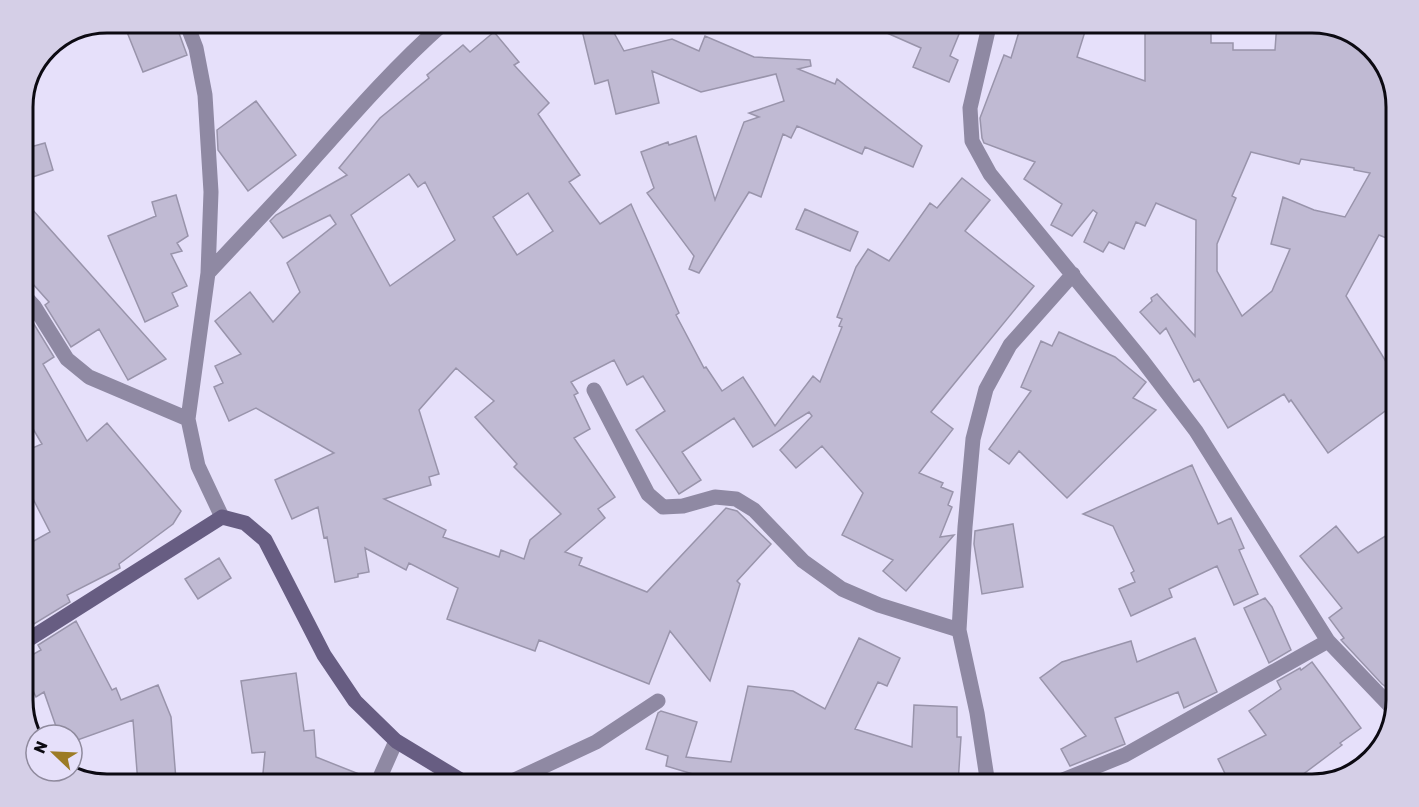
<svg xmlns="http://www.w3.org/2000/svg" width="1419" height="807" font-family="Rubik,sans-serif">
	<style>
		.building { fill: #c0bad3; stroke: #9994ab; stroke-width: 1.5; fill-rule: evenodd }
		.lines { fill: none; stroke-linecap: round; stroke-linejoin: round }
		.street { stroke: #8f89a3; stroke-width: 15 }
		.secondary { stroke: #675d82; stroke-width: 15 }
		.rim { fill: none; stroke: #0c0a12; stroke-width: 3 }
	</style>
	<rect width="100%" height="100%" fill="#e6e0fa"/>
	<path class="building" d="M123 22H175L187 55 143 72Z
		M580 22H608L624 51 672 39 699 51 705 36 754 57 810 60 811 66 798 69 835 84 837 79 922 146 913 167 865 147 862 154 797 126 791 138 783 134 761 197 749 192 699 273 689 269 694 256 647 193 654 188 641 152 668 142 669 145 696 136 715 200 744 122 759 117 749 113 784 101 776 74 701 92 652 71 659 103 616 114 608 80 595 84Z
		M862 22H964L950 56 958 60 949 82 913 67 921 48Z
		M1022 22H1088L1077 57 1145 81V22H1207L1206 32H1211V43H1233V50H1275L1277 22H1312L1354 34 1385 64 1396 102V242L1379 235 1346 296 1396 378V403L1328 453 1291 400 1289 402 1284 394 1228 428 1199 379 1194 382 1166 328 1160 334 1140 312 1152 301 1151 298 1157 294 1195 336 1196 220 1156 203 1145 226 1136 222 1124 249 1109 242 1103 252 1084 242 1097 213 1093 210 1072 236 1051 225 1062 204 1024 179 1035 162 984 143 982 138 980 118 1004 55 1011 58ZM1251 152 1299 164 1301 159 1354 168V170L1370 173 1345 217 1314 210 1283 197 1271 244 1290 249 1272 291 1242 316 1217 271V244L1236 198 1232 196Z
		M494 32 519 62 514 65 549 103 538 114 580 175 569 182 600 224 631 204 679 313 676 315 704 368 706 367 722 391 743 377 775 426 813 376 820 382 842 327 839 326 842 319 837 317 856 267 868 249 889 261 930 203 937 208 962 178 990 200 965 231 1034 286 931 412 953 429 919 473 943 483 941 487 953 492 948 505 952 507 940 537 954 535 906 591 883 571 893 560 842 535 863 493 822 446 796 468 780 450 812 416 809 412 753 447 734 418 682 452 701 480 679 494 636 430 665 411 643 376 627 385 614 360 571 382 578 393 574 395 590 429 574 438 615 497 598 509 605 518 565 552 582 558 579 565 647 592 726 508 737 511 771 544 737 581 740 584 710 681 670 631 649 684 539 640 535 651 447 619 458 588 409 563 406 570 365 548 369 572 358 574V577L335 582 327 537 324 538 318 507 292 519 275 480 334 453 256 408 229 421 214 387 223 383 215 366 241 354 215 321 250 292 273 322 300 292 287 263 336 224 330 215 283 238 270 221 276 215 347 175 339 168 380 118 429 78 427 75 463 45 470 52ZM409 174 418 187 425 182 455 240 390 286 351 215ZM528 193 553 231 517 255 493 217ZM456 368 494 401 475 417 517 464 514 467 561 514 530 540 524 559 501 550 499 557 443 537 446 530 384 499 431 485 429 477 439 474 419 410Z
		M256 101 296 155 248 191 218 150 217 130Z
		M45 143 53 170 30 178 23 156V149Z
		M176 195 188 236 177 243 182 251 171 254 187 286 172 293 178 306 145 322 108 236 156 216 152 202Z
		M23 199 166 359 128 380 99 329 71 347 45 305 49 302 23 273Z
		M805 209 858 232 850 251 796 229Z
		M29 316 54 357 43 364 87 441 107 423 181 511 173 524 119 564 120 568 67 595 70 602 29 627 23 615V547L50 532 30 493H28L23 480V452L42 444 23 412V321Z
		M1059 332 1115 357 1146 382 1133 398 1156 410 1067 498 1019 451 1009 464 989 449 1031 391 1021 387 1041 341 1052 346Z
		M1192 465 1218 524 1231 518 1244 548 1239 550 1258 594 1234 605 1217 566 1169 589 1172 597 1131 616 1119 589 1135 582 1131 573 1134 571 1113 526 1083 514Z
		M1013 524 1023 587 982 594 974 544 975 531Z
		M1336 526 1358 553 1387 535 1396 551V694L1382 684 1341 640 1344 638 1329 618 1342 608 1300 556Z
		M219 558 231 578 198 599 185 579Z
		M1265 598 1272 607 1291 650 1269 663 1244 608Z
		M76 621 112 690 116 688 121 700 158 685 171 717 176 780 138 784 133 720 72 742V735H59L44 692 36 697 23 670V660L41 650 38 645Z
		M859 638 900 658 887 686 878 682 855 729 912 747 914 705 957 707V737H961L958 784H712L713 780 666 766 668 756 646 749 658 713 661 711 697 722 686 757 731 762 748 686 793 691 825 709Z
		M1195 638 1217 692 1184 708 1178 692 1115 718 1125 744 1070 766 1061 749 1086 736 1040 678 1062 662 1131 641 1137 662Z
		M1312 662 1361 728 1340 743 1342 745 1290 784H1230L1218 759 1266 735 1249 711 1281 689 1277 681 1300 668 1301 670Z
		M296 673 304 731 314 730 316 757 369 778 367 784H262L265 752 252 753 241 681Z"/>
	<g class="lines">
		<path class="street" d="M186 22 196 48 205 95 211 192 208 273 188 419 198 466 222 517
			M990 22 970 108 972 141 990 174 1142 360 1196 431 1328 641 1394 710
			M208 273C234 245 261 217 287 189 338 132 387 73 445 22
			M23 294 34 306 67 359 89 377 188 419
			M594 390 648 494 663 507 683 506 715 497 736 499 754 510 803 561 842 589 879 605 959 630
			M377 784 396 741
			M506 784 596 742 658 701
			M986 784 987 778 977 713 959 630 965 527 973 439 986 389 1010 345 1073 274
			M1053 784 1125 755 1328 641"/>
		<path class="secondary" d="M23 643 222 517 245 523 265 540 324 655 355 701 396 741 467 784"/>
	</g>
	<path d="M0 0H1419V807H0ZM107 33H1312A74 74 0 0 1 1386 107V700A74 74 0 0 1 1312 774H107A74 74 0 0 1 33 700V107A74 74 0 0 1 107 33Z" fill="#d5cfe7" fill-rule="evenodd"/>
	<path class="rim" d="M107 33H1312A74 74 0 0 1 1386 107V700A74 74 0 0 1 1312 774H107A74 74 0 0 1 33 700V107A74 74 0 0 1 107 33Z"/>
	<g transform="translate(54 753) rotate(293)"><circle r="28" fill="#e6e0fa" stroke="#8f8a9d" stroke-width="1.5"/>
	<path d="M0-4.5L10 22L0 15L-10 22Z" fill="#9c7b25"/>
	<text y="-9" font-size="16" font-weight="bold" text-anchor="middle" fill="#0c0a12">N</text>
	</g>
</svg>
